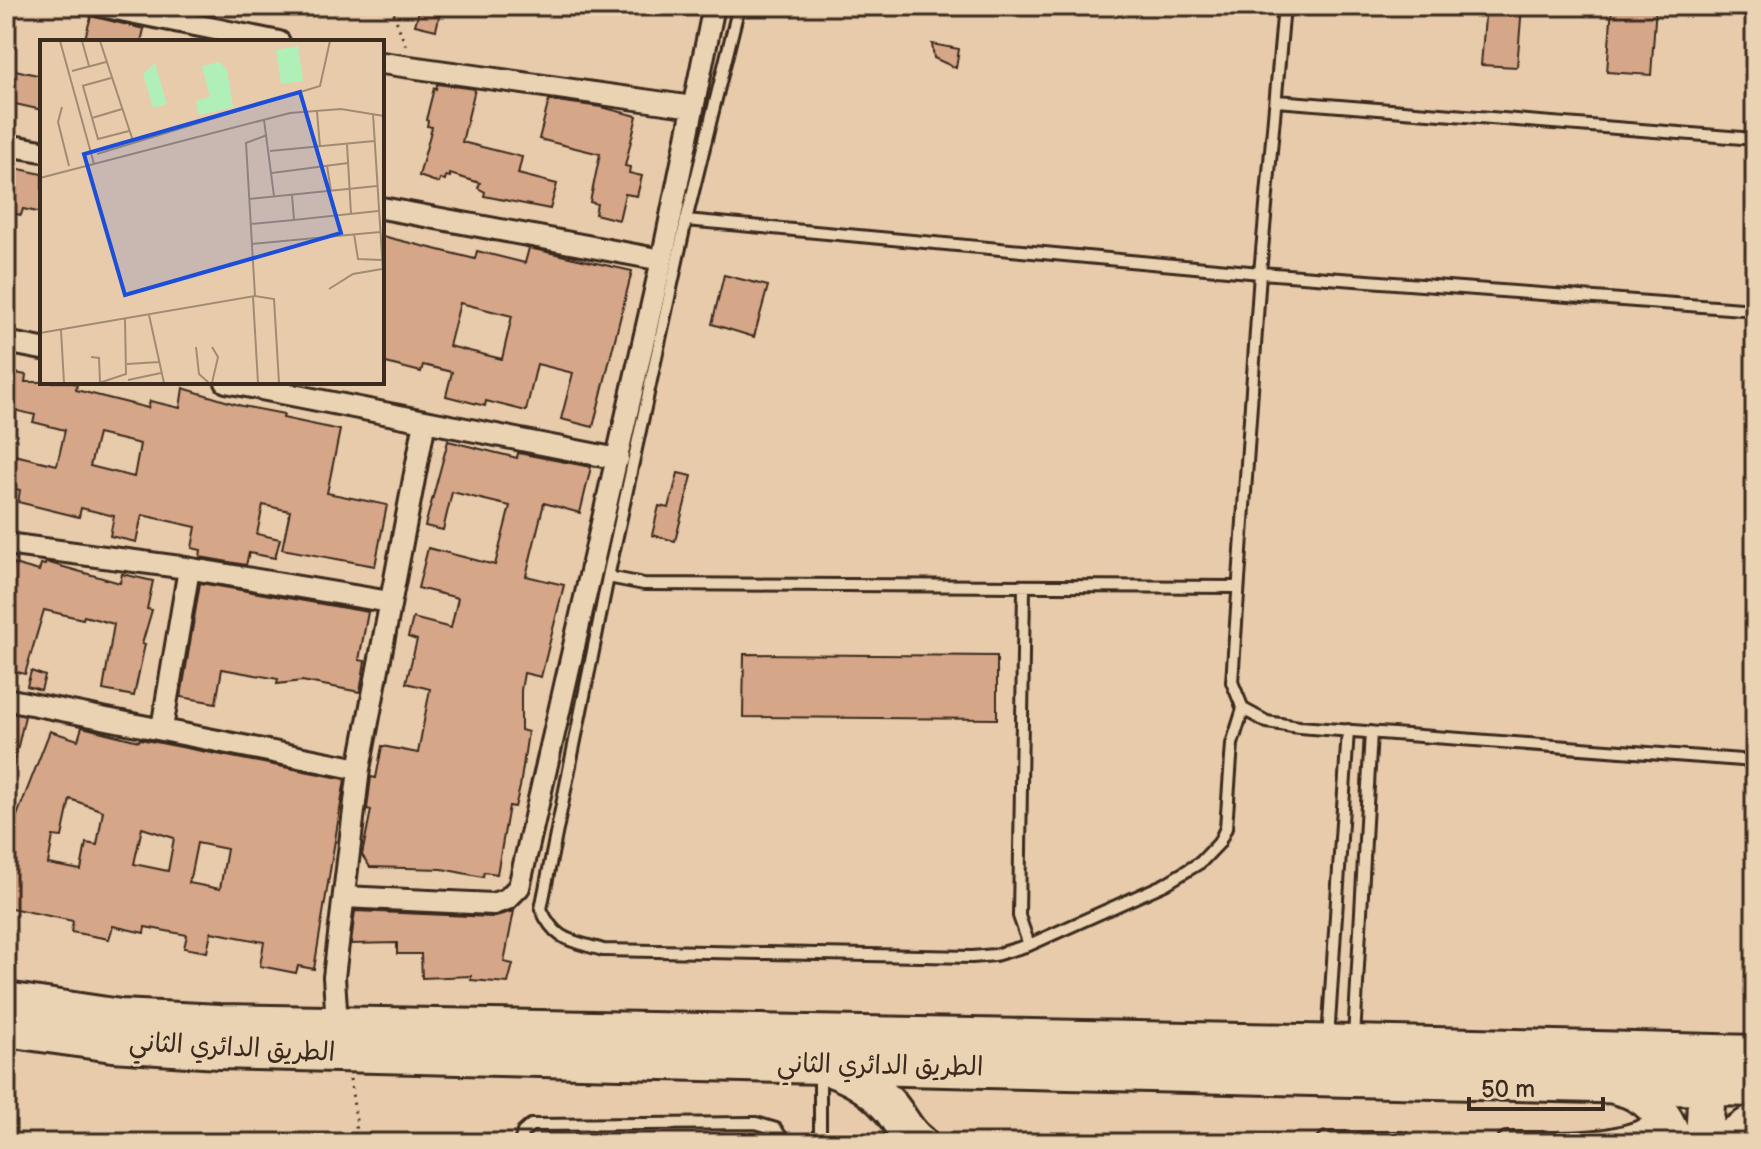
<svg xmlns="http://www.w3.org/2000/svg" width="1761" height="1149" font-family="'Balsamiq Sans','Playpen Sans Arabic',sans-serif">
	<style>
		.building { fill: #d6a689; stroke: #3b2a1e; stroke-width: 2; fill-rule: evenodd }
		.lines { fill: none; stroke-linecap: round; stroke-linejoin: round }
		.lane-casing { stroke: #3b2a1e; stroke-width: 16 }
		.street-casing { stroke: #3b2a1e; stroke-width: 26 }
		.highway-casing { stroke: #3b2a1e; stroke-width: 42 }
		.path { stroke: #3b2a1e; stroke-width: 3; stroke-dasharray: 2 6; stroke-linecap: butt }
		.lane { stroke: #ead3b3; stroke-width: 10 }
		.street { stroke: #ead3b3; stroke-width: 20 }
		.highway { stroke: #ead3b3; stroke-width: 36 }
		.labels { text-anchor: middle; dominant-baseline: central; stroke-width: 6; stroke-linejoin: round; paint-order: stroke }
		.street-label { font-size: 26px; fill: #3b2a1e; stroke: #ead3b3 }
		.inset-road { fill: none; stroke: #a28b73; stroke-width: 2 }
		.view { fill: #1d4ed8; fill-opacity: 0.15; stroke: #1d4ed8; stroke-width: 4 }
		.inset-edge { fill: none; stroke: #3b2a1e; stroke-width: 4 }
	</style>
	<rect width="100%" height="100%" fill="#e7cbab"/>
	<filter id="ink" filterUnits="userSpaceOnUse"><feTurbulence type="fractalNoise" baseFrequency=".0125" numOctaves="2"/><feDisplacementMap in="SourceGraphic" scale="16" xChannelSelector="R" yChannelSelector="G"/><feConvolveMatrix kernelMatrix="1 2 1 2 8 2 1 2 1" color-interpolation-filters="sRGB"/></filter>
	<g filter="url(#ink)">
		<path class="building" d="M1486 6H1522L1517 67 1481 65Z
			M1612 6H1656L1651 75 1607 72Z
			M420 7 440 13 436 30 415 25Z
			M91 16 144 29 141 42H84Z
			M932 44 959 49 956 68 934 58Z
			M6 68 42 76V110L6 102Z
			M437 84 475 89 462 142 522 157 518 174 557 184 550 209 484 196 485 192 478 188 480 183 450 174V177L446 176 445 180 440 179 439 183 419 176 432 127 427 126 428 121 426 120 434 88 436 89Z
			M549 100 601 107 637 116 625 166 630 167 629 173 642 176 637 196 625 194 619 220 595 214 597 204 590 202 600 154 539 139Z
			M6 166 42 174V213L23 209 21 215 6 212Z
			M382 236 475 259 477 251 525 263 529 248 632 271 593 427 561 419 573 373 537 364 526 411 486 401 485 406 446 396 452 372 423 365 421 372 382 362ZM460 303 512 316 502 359 449 346Z
			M724 275 768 286 754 337 712 324Z
			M6 371 26 375 25 382H68L77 384 76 390 148 408 150 401 180 408 183 388 242 406 284 414 283 418 340 430 327 493 387 505 375 566 282 549 290 511 263 505 257 534 280 539 275 558 249 553 246 565 200 557 201 550 192 548 196 527 142 515 136 542 110 536 114 516 81 508 79 517 18 502 20 490 6 487V453L57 465 65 430 33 422 35 415 6 408ZM98 434 140 444 134 477 90 466Z
			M448 441 517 458 518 453 591 467 580 513 544 503 526 576 564 585 541 677 524 673 521 690V730L528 732 520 787 515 807 509 806 497 874 484 872 483 877 442 869 370 867 362 855 371 810 367 809 371 777 376 778 382 746 418 753 430 689 406 683 417 640 408 637 413 618 451 628 458 598 418 588 428 548 495 565 510 506 452 492 443 530 425 526Z
			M678 473 692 476 675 541 652 535 659 506 669 508Z
			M46 562 120 583 122 574 153 581 147 609 152 610 142 644H145L134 696 103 690 114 624 84 616 83 619 44 610 25 674 6 669V593L14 564 39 571 41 564 45 565Z
			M200 583 368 612 359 660 365 661 360 692 302 681 277 684 278 679 222 669 216 703 181 697Z
			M744 654 997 656V719L743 717Z
			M31 671 45 676 41 690 27 686Z
			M6 712 25 716 12 772 6 771Z
			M82 727 139 741 140 739 345 779 314 969 298 966 296 973 260 966 264 942 211 932 207 952 184 948 187 935 145 927 144 933 113 926 109 939 71 932 73 921 6 907V823L13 826 50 731 78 740ZM70 799 103 811 97 845 86 843 81 870 48 864 53 836 62 837ZM142 828 174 838 168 871 134 864ZM197 843 227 849 220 889 189 883Z
			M355 911 492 917 514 911 504 962 513 964 508 983 471 980V976L422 978 421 954H397V943L351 944Z"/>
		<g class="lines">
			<g class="lane-casing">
				<path id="lane" d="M739 6 686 220 608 577 541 909C556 942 570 940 603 950L972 957 995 955 1029 945 1165 884 1201 862 1219 843 1226 828 1232 744 1243 709 1232 682 1260 273 1284 6
					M1277 101 1755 139
					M686 220 1260 273 1755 310
					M608 577 644 584 1238 587
					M1024 588 1019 916 1029 945
					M1243 709 1267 722 1299 727 1755 761
					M1354 1038 1371 732
					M1328 1039 1348 730
					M520 1143 523 1132 531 1125 756 1123 776 1129 785 1143
					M820 1143V1072"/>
			</g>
			<g class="street-casing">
				<path id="street" d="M101 6 279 42
					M382 63 693 107
					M6 145 42 151
					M382 208 662 260
					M6 342 42 349
					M226 382 618 459
					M6 544 180 567 390 602
					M6 699 359 769
					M162 728 189 569
					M344 897 493 904 507 899 519 887 662 260 714 6
					M337 1025 334 977 359 769 425 421
					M1327 1143H1402
					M1507 1143C1561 1142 1619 1149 1665 1119"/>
			</g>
			<g class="highway-casing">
				<path id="highway" d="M6 1001 120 1018 219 1023 1354 1044 1755 1054
					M6 1028 113 1043 219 1050 1755 1088
					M834 1069C856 1077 876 1090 891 1108 901 1120 906 1134 919 1143
					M1617 1086C1649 1093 1664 1113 1675 1143
					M1704 1143 1708 1062
					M1723 1143 1755 1122"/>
			</g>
			<path class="path" d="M391 6 406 47
				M350 1079 356 1120V1143"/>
			<use href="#lane" class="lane"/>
			<use href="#street" class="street"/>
			<use href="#highway" class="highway"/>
		</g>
	</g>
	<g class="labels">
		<g class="street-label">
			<text transform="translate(232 1048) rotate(3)">الطريق الدائري الثاني</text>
			<text transform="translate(880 1066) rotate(1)">الطريق الدائري الثاني</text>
		</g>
	</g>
	<g transform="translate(40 40)">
		<rect width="344" height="344" fill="#e7cbab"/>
		<path d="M258 6 263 41 241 44 236 10ZM179 22 187 30 193 67 159 75 156 61 170 57 162 26ZM115 23 127 64 113 68 103 34Z" fill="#b0f0b8"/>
		<path class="inset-road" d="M20 1 54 124M42 1 49 26M60 1 93 101M32 31 66 22M42 46 71 38M43 46 58 99 89 91M22 67 18 82 29 126M277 72 280 107M333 74 344 247M52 78 82 69M224 80 234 156M307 104 311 174M230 111 334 101M57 114 280 46 290 1M287 126 291 151M232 133 308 123M0 138 250 73 301 69 344 76M252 155 254 180 338 171M209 159 337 146M210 184 254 180M314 194 318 219 342 220M212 204 340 192M289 249 313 234 342 229M215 256 234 259 239 343M213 257 218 343M109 275 124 343M21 290 24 343M0 293 215 256 206 103 227 95M156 307 159 334 169 343M51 317 59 318 60 342M87 324 119 322M88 340 121 333M59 343 86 334 85 279M172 343 178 317 172 307"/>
		<path class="view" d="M260 52 301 193 85 255 44 114Z"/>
		<rect width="344" height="344" class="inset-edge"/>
	</g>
	<rect width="1761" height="1149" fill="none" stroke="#ead3b3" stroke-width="32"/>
	<rect x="16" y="16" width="1729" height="1117" fill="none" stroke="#3b2a1e" stroke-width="3" filter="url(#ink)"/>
	<path d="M1469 1097v12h134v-12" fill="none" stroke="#3b2a1e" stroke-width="4"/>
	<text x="1481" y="1097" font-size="24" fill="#3b2a1e" stroke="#ead3b3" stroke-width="6" paint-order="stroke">50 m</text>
</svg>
